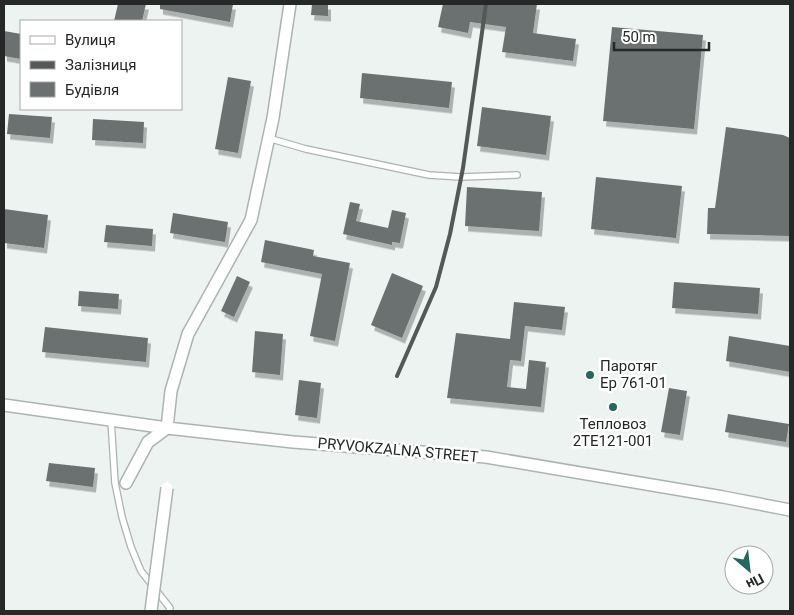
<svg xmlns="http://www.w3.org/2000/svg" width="794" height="615" font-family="Roboto,sans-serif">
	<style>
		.building { fill: #6b7170; filter: url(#shadow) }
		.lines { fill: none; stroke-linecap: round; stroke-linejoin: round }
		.lane-casing { stroke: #adb3b2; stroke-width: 8 }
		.street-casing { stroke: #adb3b2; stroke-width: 14 }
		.lane { stroke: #fff; stroke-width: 5.5 }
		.street { stroke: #fff; stroke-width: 11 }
		.rail { stroke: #545856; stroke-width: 4 }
		.street-bridge-casing { stroke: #adb3b2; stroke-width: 14; stroke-linecap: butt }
		.street-bridge { stroke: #fff; stroke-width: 11 }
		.poi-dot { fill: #22695e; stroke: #fff; stroke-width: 2 }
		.labels { text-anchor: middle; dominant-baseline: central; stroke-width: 5; stroke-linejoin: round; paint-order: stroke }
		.poi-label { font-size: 15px; fill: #252827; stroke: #fff; text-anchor: start }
		.street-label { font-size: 15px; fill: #252827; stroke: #fff }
	</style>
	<defs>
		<filter id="shadow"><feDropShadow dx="3" dy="5.5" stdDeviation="0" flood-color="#0004"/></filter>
	</defs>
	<rect width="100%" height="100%" fill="#ecf3f1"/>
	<path class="building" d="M118 4H146L142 21H114Z
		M160 4H233L230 22 160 9Z
		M312 4H328V16L311 15Z
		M443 4H537L533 33 576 39 573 61 502 52 506 27 470 22 468 33 438 27Z
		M612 27 703 35 694 129 603 121Z
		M4 31 21 34V59L4 56Z
		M362 73 452 82 449 108 360 98Z
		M228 77 251 81 238 153 215 149Z
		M482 107 551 116 546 155 477 146Z
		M9 114 52 117 50 138 7 134Z
		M93 119 144 122 143 143 92 140Z
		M726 127 783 135 790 138V236L707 234 708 208H715Z
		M596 177 682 186 676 238 591 229Z
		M467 187 542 192 539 231 465 226Z
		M350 202 360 204 356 221 388 228 392 210 406 213 400 243 392 242V245L343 234Z
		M4 209 48 215 44 248 4 243Z
		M173 213 228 222 225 242 170 233Z
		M106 225 153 229 152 246 104 242Z
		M265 240 314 250 313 256 350 263 335 341 310 336 322 274 261 262Z
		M392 273 423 286 402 338 371 325Z
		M237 276 250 282 234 317 221 311Z
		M674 282 760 288 758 314 672 308Z
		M79 291 119 294 118 309 78 306Z
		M514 302 565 307 562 330 525 326 521 361 510 360 507 387 526 389 529 360 546 362 541 407 447 398 456 333 510 339Z
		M45 327 148 338 146 362 42 352Z
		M255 331 283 334 280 375 252 372Z
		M729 336 790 346V372L726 361Z
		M299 380 321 383 317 418 295 415Z
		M669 388 687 391 680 435 661 432Z
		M728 414 789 424 786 442 725 432Z
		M49 463 95 468 93 487 46 481Z"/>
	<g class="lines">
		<g class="lane-casing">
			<path id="lane" d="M268 138 306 149 429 175 461 177 517 175
				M111 420 115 483 122 517 131 547 141 571 170 608 169 611"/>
		</g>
		<g class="street-casing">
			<path id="street" d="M4 405 167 428 293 442 486 457 723 497 790 510
				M126 483 148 442 167 428 171 391 188 334 251 220 273 118 290 4"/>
		</g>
		<use href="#lane" class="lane"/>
		<use href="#street" class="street"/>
		<path class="rail" d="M397 376 436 287 450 234 463 168 486 4"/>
		<g class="street-bridge-casing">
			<path id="street-bridge" d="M151 611 167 488"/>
		</g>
		<use href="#street-bridge" class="street-bridge"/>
	</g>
	<g class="poi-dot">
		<circle cx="590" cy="375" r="5"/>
		<circle cx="613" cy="407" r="5"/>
	</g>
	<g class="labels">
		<g class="poi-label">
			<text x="600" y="366">Паротяг<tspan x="600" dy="17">Ер 761-01</tspan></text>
			<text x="613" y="424" text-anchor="middle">Тепловоз<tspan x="613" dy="17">2ТЕ121-001</tspan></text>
		</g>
		<g class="street-label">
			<text transform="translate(398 450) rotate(5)">PRYVOKZALNA STREET</text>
		</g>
	</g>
	<rect width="794" height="615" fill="none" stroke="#252827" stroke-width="10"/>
	<rect x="20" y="20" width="162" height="90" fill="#ffffff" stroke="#a8a9a9"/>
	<rect x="30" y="36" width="25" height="8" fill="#ffffff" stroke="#a8a9a9"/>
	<text x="65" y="45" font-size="15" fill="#252827">Вулиця</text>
	<rect x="30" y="61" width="25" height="8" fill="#545856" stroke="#a8a9a9"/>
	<text x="65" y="70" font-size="15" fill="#252827">Залізниця</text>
	<rect x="30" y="82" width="25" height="15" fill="#6b7170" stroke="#a8a9a9"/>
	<text x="65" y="95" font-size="15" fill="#252827">Будівля</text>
	<g transform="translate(749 570) rotate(152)"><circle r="24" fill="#ffffff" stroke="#a8a9a9"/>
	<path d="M0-4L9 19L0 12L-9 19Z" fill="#22695e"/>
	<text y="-8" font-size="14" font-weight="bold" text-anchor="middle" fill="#252827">Пн</text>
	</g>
	<path d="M614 42v8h95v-8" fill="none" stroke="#252827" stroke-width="2.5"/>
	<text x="622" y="42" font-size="15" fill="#252827" stroke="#ffffff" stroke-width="4" paint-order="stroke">50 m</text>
</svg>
